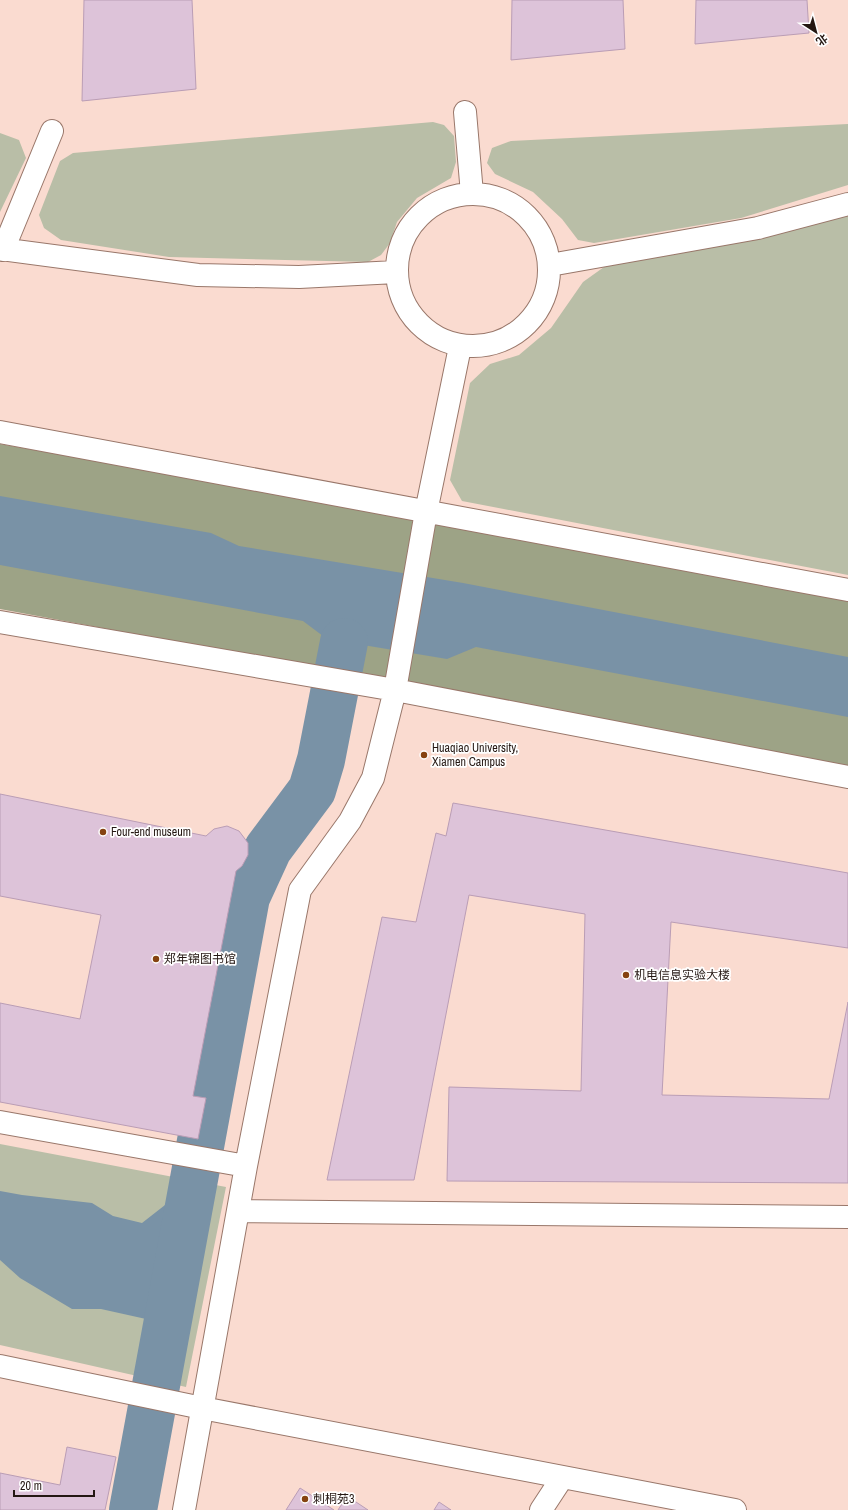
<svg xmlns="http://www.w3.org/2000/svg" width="848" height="1510" font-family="'Archivo Narrow','Noto Sans SC',sans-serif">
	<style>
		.green { fill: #b9bea7 }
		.forest { fill: #9da386 }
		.water { fill: #7992a6 }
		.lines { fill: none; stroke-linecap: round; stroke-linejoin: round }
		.river { stroke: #7992a6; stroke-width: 48 }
		.building { fill: #ddc3d9; stroke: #ba9db5 }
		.minor-casing { stroke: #99776a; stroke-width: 24 }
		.minor { stroke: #fff; stroke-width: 22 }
		.poi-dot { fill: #854311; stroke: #fff; stroke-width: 1.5 }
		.labels { text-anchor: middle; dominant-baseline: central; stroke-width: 3.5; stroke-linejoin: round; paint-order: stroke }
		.poi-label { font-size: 12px; fill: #241712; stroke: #fff; text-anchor: start }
	</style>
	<rect width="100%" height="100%" fill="#fadbd0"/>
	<path class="green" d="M433 122 444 125 454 136 456 162 451 178 417 198 397 222 390 243 381 255 368 262 169 257 61 240 44 228 39 215 60 161 73 153Z
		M848 124V185L741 218 594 243 578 240 562 219 533 192 495 174 487 163 492 148 511 141Z
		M0 133 19 140 26 158 0 212Z
		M848 213V575L462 501 450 480 470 383 490 364 519 355 551 328 583 282 604 267Z
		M0 1144 226 1187 186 1387 0 1345Z"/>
	<path class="forest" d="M0 444 848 593V766L0 609Z"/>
	<path class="water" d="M0 496 211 533 239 546 463 583 848 657V717L476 647 447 659 327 639 303 621 0 565Z
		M194 1181 161 1355 156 1331 146 1319 101 1309H72L20 1278 0 1260V1191L22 1195 92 1203 113 1216 142 1223 174 1198 180 1185Z"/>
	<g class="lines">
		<path class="river" d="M133 1510 246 897 268 849 312 790 321 760 344 642"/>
	</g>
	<path class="building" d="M84 0H192L196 89 82 101Z
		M512 0H623L625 49 511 60Z
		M696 0H807L809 33 695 44Z
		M0 794 206 836 214 829 227 826 239 831 248 843V855L242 866 236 871 193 1096 206 1098 198 1139 0 1102V1003L80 1019 101 915 0 896Z
		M453 803 848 873V948L671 922 662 1095 829 1099 848 1002V1183L447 1181 449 1087 581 1091 585 914 469 895 414 1180H327L382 917 416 922 436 833 446 836Z
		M67 1447 116 1457 105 1510H0V1473L60 1485Z
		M300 1488 334 1510H286Z
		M347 1496 368 1510H338Z
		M439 1502 451 1510H434Z"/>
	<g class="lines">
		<g class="minor-casing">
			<path id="minor" d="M465 112 472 194
				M397 270a76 76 0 1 1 152 0a76 76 0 1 1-152 0Z
				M0 249 198 275 299 277 396 272
				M3 250 52 131
				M550 265 758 228 848 204
				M0 432 848 590
				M0 622 395 690 848 777
				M0 1122 246 1166
				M239 1211 848 1217
				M0 1366 202 1408 735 1510
				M184 1510 246 1166 300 890 350 821 373 778 395 690 426 512 460 347
				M541 1510 562 1478"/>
		</g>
		<use href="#minor" class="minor"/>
	</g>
	<g class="poi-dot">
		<circle cx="424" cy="755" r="4"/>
		<circle cx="103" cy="832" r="4"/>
		<circle cx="156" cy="959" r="4"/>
		<circle cx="626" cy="975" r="4"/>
		<circle cx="305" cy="1499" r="4"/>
	</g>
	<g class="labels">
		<g class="poi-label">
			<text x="432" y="748">Huaqiao University,<tspan x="432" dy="14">Xiamen Campus</tspan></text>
			<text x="111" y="832">Four-end museum</text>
			<text x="164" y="959">郑年锦图书馆</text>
			<text x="634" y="975">机电信息实验大楼</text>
			<text x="313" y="1499">刺桐苑3</text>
		</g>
	</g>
	<g transform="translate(816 32) rotate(144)" stroke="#ffffff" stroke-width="3" paint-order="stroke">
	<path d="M0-3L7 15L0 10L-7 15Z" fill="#241712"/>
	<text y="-6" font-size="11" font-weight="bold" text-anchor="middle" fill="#241712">北</text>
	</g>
	<path d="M14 1490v6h80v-6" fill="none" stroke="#241712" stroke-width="2"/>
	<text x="20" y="1490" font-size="12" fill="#241712" stroke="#ffffff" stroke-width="3" paint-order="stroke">20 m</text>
</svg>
